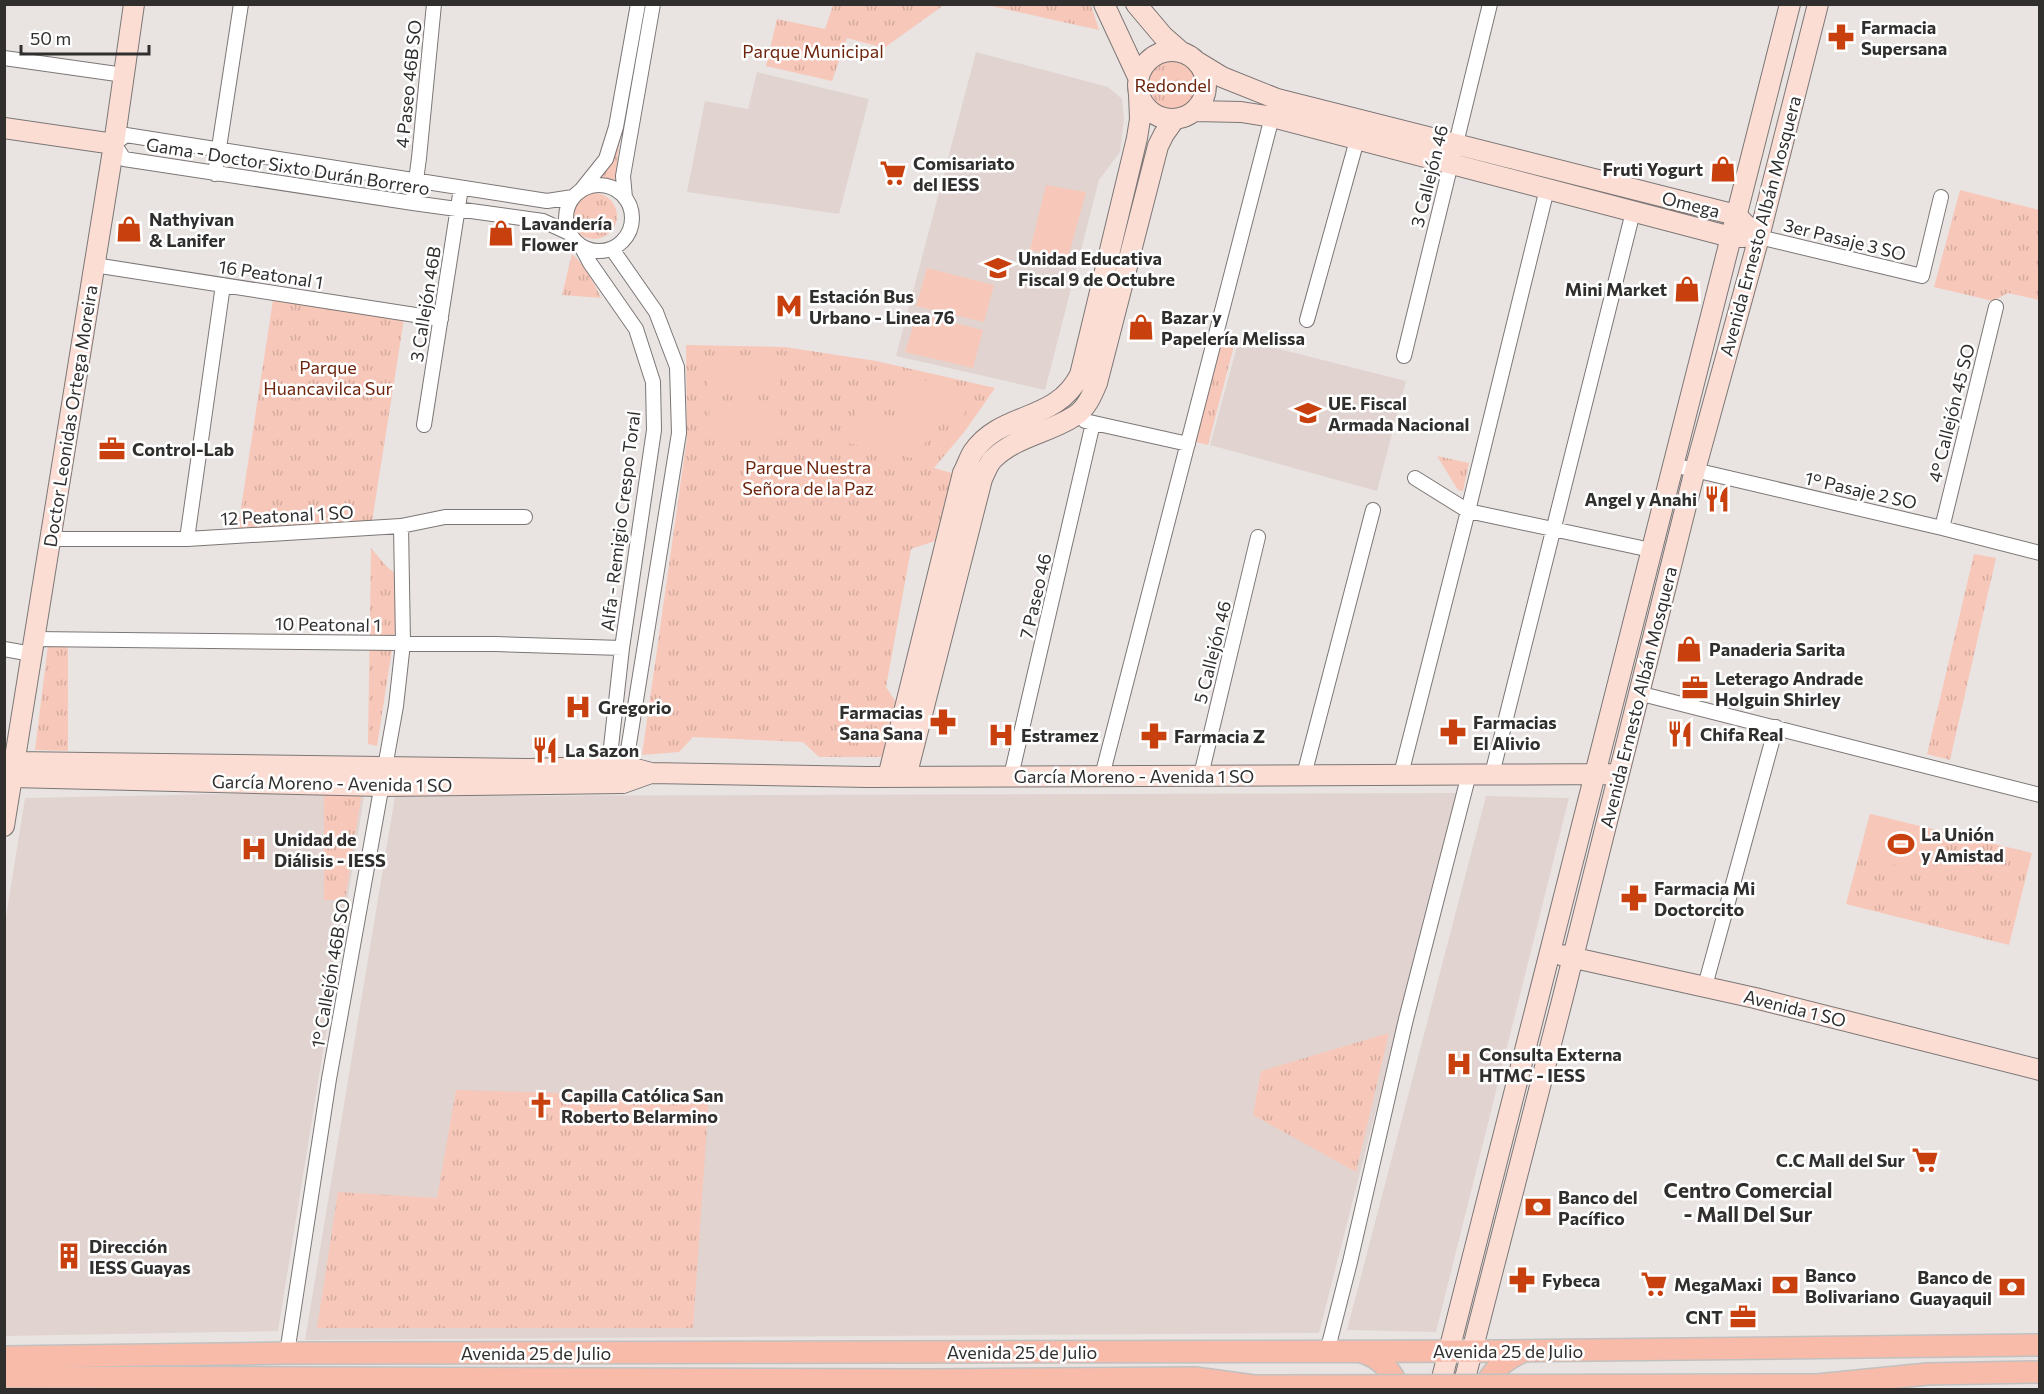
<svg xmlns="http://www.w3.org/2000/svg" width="2044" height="1394" font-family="Commissioner,sans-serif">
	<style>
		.built { fill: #e1d4d0 }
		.grass { fill: url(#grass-tufts) }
		.pitch { fill: #f7c7b9 }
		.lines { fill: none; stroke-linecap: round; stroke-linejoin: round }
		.street-casing { stroke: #7c7776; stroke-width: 16 }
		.secondary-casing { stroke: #7c7776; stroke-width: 22 }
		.primary-casing { stroke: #c1c1c0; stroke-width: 24 }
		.street { stroke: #fff; stroke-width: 14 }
		.secondary { stroke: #fbddd4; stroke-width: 20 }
		.primary { stroke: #f8bbaa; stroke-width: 21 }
		.primary-bridge-casing { stroke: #c1c1c0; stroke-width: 24; stroke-linecap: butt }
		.primary-bridge { stroke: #f8bbaa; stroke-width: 21 }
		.labels { text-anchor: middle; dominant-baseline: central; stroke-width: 5; stroke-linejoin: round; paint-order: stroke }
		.poi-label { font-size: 18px; font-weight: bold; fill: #302f2e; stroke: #fff; text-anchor: start }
		.park-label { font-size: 18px; fill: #6e250e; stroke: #fff }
		.street-label { font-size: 18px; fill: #302f2e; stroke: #fff }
		.quarter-label { font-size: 21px; font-weight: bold; fill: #322f2e; stroke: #fff }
	</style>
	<defs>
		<pattern id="grass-tufts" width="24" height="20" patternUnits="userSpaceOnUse" patternTransform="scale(1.5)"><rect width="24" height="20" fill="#f7c7b9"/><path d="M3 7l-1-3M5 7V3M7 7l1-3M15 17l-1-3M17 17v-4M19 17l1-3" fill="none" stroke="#d4ab9f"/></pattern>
	</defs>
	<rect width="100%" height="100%" fill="#e9e4e2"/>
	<path class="built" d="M976 52 1108 87 1122 99 1124 119 1120 152 1099 180 1045 390 896 356Z
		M757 72 869 99 839 214 687 192 705 101 748 109Z
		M1239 339 1406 381 1377 491 1210 445Z
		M365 791 278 1331 5 1336 4 929 25 798Z
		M1457 793 1319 1333 305 1340 395 796Z
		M1486 796 1569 798 1436 1332 1347 1330Z"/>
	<path class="grass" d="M833 5V4L944 5 884 48 847 38 832 81 766 66 777 19 825 29Z
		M987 5H1091L1099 30Z
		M1149 85a24 24 0 1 1 48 0a24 24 0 1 1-48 0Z
		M617 146H619L615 181 596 179Z
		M1960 190 2039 210V300L2008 293 1993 301 1934 287Z
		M571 216a23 23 0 1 1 46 0a23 23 0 1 1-46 0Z
		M572 254C585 265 594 283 601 298L562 295Z
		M273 300 404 319 370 534 238 528Z
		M1220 334 1236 338 1208 445 1192 441Z
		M686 345 785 347 876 361 995 388 965 431 934 468 952 473 935 541 911 549 886 687 896 702 884 757H819L803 742 693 737 679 752 642 755 687 438Z
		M1437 456 1469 463 1463 491 1458 490Z
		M371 548 387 567 403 579 377 746 368 744Z
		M1974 554 1996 558 1950 760 1927 754Z
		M48 645 68 647V751L35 750Z
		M362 792 345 900H324V794Z
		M1870 814 2032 853 2009 945 1846 904Z
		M1389 1033 1356 1172 1253 1115 1261 1071Z
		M456 1090 709 1097 693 1328H317L338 1192 437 1198Z"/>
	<path class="pitch" d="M1046 185 1086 192 1068 258 1030 250Z
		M927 268 994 285 984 322 916 306Z
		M917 314 983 330 973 368 905 352Z
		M779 355 780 393 708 394 707 356Z
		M898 374 972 391 961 426 890 409Z
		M780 400 781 440 710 441 709 401Z
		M857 408 931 425 920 460 848 443Z
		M1870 814 1942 832 1931 874 1859 856Z"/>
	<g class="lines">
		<g class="street-casing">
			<path id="street" d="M4 58 124 75
				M215 174 241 4
				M566 218a33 33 0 1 1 66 0a33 33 0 1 1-66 0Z
				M582 189 606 159 616 127 638 4
				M625 198 623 176 653 4
				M413 203 419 158 434 4
				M569 233 543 221 413 203 124 159 114 144 126 135 547 201 573 197
				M1759 237 1922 276 1941 197
				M581 246 590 263 636 329 653 382 654 430 622 648 608 774
				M612 249 656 312 677 367 679 433 624 775
				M94 265 441 319
				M1307 320 1357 140
				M1404 356 1490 4
				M1085 421 1188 444
				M424 425 461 188
				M1673 465 1942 528 2040 553
				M1415 478 1468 511 1651 550
				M1942 528 1996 307
				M50 539H187L401 526 445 517H525
				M187 539 223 285
				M34 639 496 644 622 648
				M4 649 32 654
				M1638 693 2040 795
				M1401 774 1468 511 1547 189
				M1492 774 1633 212
				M1201 775 1258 537
				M1304 775 1373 510
				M1011 776 1093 423
				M1102 776 1272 117
				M1705 986 1776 727
				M1327 1352 1350 1262 1406 1019 1469 774
				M287 1353 329 1079 396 706 403 643 401 526"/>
		</g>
		<g class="secondary-casing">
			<path id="secondary" d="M1104 4 1138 77
				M1136 4 1163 36 1180 51
				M1138 85a34 34 0 1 1 68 0a34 34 0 1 1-68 0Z
				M1199 63 1222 77 1277 99 1736 215 1746 225
				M1195 111 1241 112 1272 117 1731 237H1744
				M4 128 114 144
				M15 762 529 769 625 766 651 773 868 777 1618 774
				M12 777 382 786 623 783 651 773
				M888 777 963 473C967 466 969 458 973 452 1001 411 1056 423 1080 375L1137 138 1140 119 1139 94
				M906 777 982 479C985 473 988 464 993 459 1015 437 1048 433 1073 417 1086 410 1092 395 1097 383L1158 146 1164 134 1174 120
				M4 826 114 144 134 4
				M1561 955 1755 998 2040 1070
				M1439 1390 1790 4
				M1462 1390 1563 997 1695 470 1759 237 1818 4"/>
		</g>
		<g class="primary-casing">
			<path id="primary" d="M1362 1352C1381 1358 1392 1371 1400 1390
				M4 1357 287 1353 1511 1351 2040 1345
				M4 1377 933 1380 1195 1378 1254 1386H1273
				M1817 1385 1927 1374 2040 1372
				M1483 1390C1492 1370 1504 1360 1524 1351"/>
		</g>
		<use href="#street" class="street"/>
		<use href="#secondary" class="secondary"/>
		<use href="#primary" class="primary"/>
		<g class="primary-bridge-casing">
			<path id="primary-bridge" d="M1273 1386 1817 1385"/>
		</g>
		<use href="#primary-bridge" class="primary-bridge"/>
	</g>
	<defs>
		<g id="pharmacy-bare" transform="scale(2.07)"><path d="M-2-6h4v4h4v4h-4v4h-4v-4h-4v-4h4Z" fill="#c7400e" stroke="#fff" stroke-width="2.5" paint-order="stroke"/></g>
		<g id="shop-bare" transform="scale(2.07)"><path d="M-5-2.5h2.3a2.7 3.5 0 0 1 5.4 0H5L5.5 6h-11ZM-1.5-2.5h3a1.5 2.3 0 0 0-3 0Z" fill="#c7400e" stroke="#fff" stroke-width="2.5" paint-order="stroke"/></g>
		<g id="supermarket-bare" transform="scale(2.07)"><path d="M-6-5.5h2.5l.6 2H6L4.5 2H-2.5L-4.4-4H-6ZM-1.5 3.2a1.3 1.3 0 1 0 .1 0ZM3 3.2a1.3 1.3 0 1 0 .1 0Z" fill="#c7400e" stroke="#fff" stroke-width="2.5" paint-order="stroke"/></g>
		<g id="school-bare" transform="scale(2.07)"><path d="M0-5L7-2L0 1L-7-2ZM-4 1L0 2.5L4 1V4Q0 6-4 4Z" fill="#c7400e" stroke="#fff" stroke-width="2.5" paint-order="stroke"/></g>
		<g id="metro-bare" transform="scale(2.07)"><path d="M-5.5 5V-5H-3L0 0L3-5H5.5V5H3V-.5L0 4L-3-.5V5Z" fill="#c7400e" stroke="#fff" stroke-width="2.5" paint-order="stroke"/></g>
		<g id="office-bare" transform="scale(2.07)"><path d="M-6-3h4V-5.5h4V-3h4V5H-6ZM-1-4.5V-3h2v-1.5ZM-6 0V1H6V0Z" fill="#c7400e" stroke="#fff" stroke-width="2.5" paint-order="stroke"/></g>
		<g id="restaurant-bare" transform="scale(2.07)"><path d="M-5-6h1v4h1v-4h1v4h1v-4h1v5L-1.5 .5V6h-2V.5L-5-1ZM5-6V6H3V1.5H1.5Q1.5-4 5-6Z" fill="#c7400e" stroke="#fff" stroke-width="2.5" paint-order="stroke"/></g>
		<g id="hospital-bare" transform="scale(2.07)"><path d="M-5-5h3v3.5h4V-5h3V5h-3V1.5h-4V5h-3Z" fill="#c7400e" stroke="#fff" stroke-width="2.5" paint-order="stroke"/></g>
		<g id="stadium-bare" transform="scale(2.07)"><path d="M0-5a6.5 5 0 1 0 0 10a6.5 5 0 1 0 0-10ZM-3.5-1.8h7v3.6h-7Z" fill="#c7400e" stroke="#fff" stroke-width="2.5" paint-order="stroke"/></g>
		<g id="church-bare" transform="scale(2.07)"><path d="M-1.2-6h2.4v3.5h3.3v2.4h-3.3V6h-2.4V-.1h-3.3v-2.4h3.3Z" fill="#c7400e" stroke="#fff" stroke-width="2.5" paint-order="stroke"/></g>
		<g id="bank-bare" transform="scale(2.07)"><path d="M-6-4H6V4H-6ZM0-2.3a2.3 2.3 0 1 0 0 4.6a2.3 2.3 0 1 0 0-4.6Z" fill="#c7400e" stroke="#fff" stroke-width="2.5" paint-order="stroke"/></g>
		<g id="building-bare" transform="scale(2.07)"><path d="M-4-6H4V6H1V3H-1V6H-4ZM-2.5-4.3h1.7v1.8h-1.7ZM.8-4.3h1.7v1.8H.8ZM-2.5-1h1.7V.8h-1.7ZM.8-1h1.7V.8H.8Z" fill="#c7400e" stroke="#fff" stroke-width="2.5" paint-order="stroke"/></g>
	</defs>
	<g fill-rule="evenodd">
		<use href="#pharmacy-bare" x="1841" y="37"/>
		<use href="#shop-bare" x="1723" y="169"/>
		<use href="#supermarket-bare" x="893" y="173"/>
		<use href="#shop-bare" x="129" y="229"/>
		<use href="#shop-bare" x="501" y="233"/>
		<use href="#school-bare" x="998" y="268"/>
		<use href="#shop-bare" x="1687" y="289"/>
		<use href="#metro-bare" x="789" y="306"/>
		<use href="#shop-bare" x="1141" y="327"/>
		<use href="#school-bare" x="1308" y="413"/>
		<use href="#office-bare" x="112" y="449"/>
		<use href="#restaurant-bare" x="1717" y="499"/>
		<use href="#shop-bare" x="1689" y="649"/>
		<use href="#office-bare" x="1695" y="688"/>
		<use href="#hospital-bare" x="578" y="707"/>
		<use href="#pharmacy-bare" x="943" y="722"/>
		<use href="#pharmacy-bare" x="1453" y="732"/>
		<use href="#restaurant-bare" x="1680" y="734"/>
		<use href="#hospital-bare" x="1001" y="735"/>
		<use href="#pharmacy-bare" x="1154" y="736"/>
		<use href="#restaurant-bare" x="545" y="750"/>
		<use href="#stadium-bare" x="1901" y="844"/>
		<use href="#hospital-bare" x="254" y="849"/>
		<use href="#pharmacy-bare" x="1634" y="898"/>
		<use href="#hospital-bare" x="1459" y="1064"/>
		<use href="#church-bare" x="541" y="1105"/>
		<use href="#supermarket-bare" x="1925" y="1160"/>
		<use href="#bank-bare" x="1538" y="1207"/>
		<use href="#building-bare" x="69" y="1256"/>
		<use href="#pharmacy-bare" x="1522" y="1280"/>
		<use href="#supermarket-bare" x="1654" y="1284"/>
		<use href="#bank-bare" x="1785" y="1285"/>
		<use href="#bank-bare" x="2012" y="1287"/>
		<use href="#office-bare" x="1743" y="1317"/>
	</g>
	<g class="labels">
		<g class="poi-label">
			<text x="1861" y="27">Farmacia<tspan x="1861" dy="21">Supersana</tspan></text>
			<text x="913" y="163">Comisariato<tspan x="913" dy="21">del IESS</tspan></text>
			<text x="1703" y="169" text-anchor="end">Fruti Yogurt</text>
			<text x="149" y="219">Nathyivan<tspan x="149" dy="21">&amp; Lanifer</tspan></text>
			<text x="521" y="223">Lavandería<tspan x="521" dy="21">Flower</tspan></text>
			<text x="1018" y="258">Unidad Educativa<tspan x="1018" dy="21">Fiscal 9 de Octubre</tspan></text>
			<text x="1667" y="289" text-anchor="end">Mini Market</text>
			<text x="809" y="296">Estación Bus<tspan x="809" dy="21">Urbano - Linea 76</tspan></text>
			<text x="1161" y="317">Bazar y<tspan x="1161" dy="21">Papelería Melissa</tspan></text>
			<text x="1328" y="403">UE. Fiscal<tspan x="1328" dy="21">Armada Nacional</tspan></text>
			<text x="132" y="449">Control-Lab</text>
			<text x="1697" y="499" text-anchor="end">Angel y Anahi</text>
			<text x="1709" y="649">Panaderia Sarita</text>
			<text x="1715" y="678">Leterago Andrade<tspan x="1715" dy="21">Holguin Shirley</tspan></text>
			<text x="598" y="707">Gregorio</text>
			<text x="923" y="712" text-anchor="end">Farmacias<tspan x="923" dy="21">Sana Sana</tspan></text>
			<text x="1473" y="722">Farmacias<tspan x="1473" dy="21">El Alivio</tspan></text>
			<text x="1700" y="734">Chifa Real</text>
			<text x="1021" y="735">Estramez</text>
			<text x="1174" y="736">Farmacia Z</text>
			<text x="565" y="750">La Sazon</text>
			<text x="1921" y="834">La Unión<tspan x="1921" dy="21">y Amistad</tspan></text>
			<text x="274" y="839">Unidad de<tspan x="274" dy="21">Diálisis - IESS</tspan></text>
			<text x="1654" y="888">Farmacia Mi<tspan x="1654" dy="21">Doctorcito</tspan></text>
			<text x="1479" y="1054">Consulta Externa<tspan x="1479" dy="21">HTMC - IESS</tspan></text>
			<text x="561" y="1095">Capilla Católica San<tspan x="561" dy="21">Roberto Belarmino</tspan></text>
			<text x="1905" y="1160" text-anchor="end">C.C Mall del Sur</text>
			<text x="1558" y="1197">Banco del<tspan x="1558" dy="21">Pacífico</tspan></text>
			<text x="89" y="1246">Dirección<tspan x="89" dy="21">IESS Guayas</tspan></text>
			<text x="1805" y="1275">Banco<tspan x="1805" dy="21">Bolivariano</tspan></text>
			<text x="1992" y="1277" text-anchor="end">Banco de<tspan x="1992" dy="21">Guayaquil</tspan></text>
			<text x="1542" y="1280">Fybeca</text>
			<text x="1674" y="1284">MegaMaxi</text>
			<text x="1723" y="1317" text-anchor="end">CNT</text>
		</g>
		<g class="park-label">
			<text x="813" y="51">Parque Municipal</text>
			<text x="1173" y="85">Redondel</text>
			<text x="328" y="367">Parque<tspan x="328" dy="21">Huancavilca Sur</tspan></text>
			<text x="808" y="467">Parque Nuestra<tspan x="808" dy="21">Señora de la Paz</tspan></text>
		</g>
		<g class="street-label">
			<text transform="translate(408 84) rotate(-84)">4 Paseo 46B SO</text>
			<text transform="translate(288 166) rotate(9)">Gama - Doctor Sixto Durán Borrero</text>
			<text transform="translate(1429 176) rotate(-76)">3 Callejón 46</text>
			<text transform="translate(1691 204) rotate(14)">Omega</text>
			<text transform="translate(1760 226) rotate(-75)">Avenida Ernesto Albán Mosquera</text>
			<text transform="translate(1845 239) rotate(14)">3er Pasaje 3 SO</text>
			<text transform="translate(271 274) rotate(9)">16 Peatonal 1</text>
			<text transform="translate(425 304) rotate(-81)">3 Callejón 46B</text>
			<text transform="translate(1951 413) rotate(-76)">4° Callejón 45 SO</text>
			<text transform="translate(70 416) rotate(-81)">Doctor Leonidas Ortega Moreira</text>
			<text transform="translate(1861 490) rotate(13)">1° Pasaje 2 SO</text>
			<text transform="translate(287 515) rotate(-3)">12 Peatonal 1 SO</text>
			<text transform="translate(620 521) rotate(-83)">Alfa - Remigio Crespo Toral</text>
			<text transform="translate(1035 596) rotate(-77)">7 Paseo 46</text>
			<text transform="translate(328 624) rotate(1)">10 Peatonal 1</text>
			<text transform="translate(1212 652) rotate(-76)">5 Callejón 46</text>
			<text transform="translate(1638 697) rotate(-76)">Avenida Ernesto Albán Mosquera</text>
			<text x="1134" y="776">García Moreno - Avenida 1 SO</text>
			<text transform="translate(332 783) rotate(1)">García Moreno - Avenida 1 SO</text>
			<text transform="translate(330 973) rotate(-80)">1° Callejón 46B SO</text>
			<text transform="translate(1795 1008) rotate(14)">Avenida 1 SO</text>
			<text x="1508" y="1351">Avenida 25 de Julio</text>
			<text x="1022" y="1352">Avenida 25 de Julio</text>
			<text x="536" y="1353">Avenida 25 de Julio</text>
		</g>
		<g class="quarter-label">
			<text x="1748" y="1189">Centro Comercial<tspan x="1748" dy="24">- Mall Del Sur</tspan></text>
		</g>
	</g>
	<rect width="2044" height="1394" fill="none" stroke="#302f2e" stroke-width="12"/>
	<path d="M21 45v9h128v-9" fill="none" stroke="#302f2e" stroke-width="3"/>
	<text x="30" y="45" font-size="18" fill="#302f2e" stroke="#ffffff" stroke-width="4.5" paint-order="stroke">50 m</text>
</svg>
